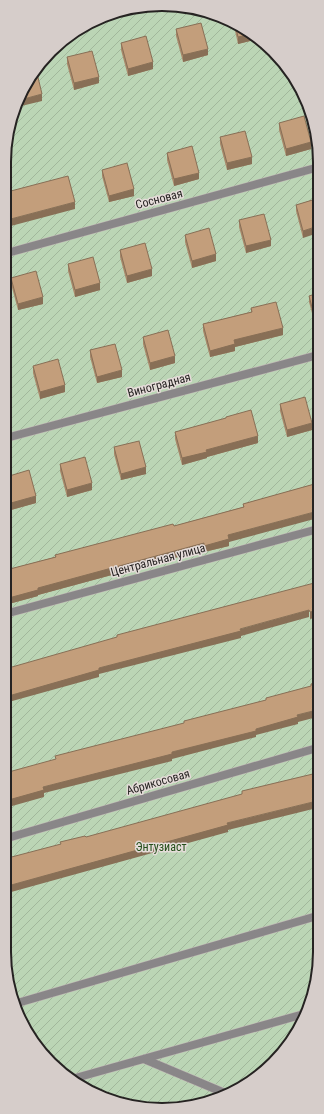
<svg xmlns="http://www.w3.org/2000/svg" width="324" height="1114" font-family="'Roboto Condensed',sans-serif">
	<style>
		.garden { fill: url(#garden-furrows) }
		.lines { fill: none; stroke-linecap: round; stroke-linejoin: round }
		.street-casing { stroke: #bfb7b4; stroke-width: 9 }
		.street { stroke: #898688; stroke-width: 8 }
		.wall { fill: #a8886a }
		.shaded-wall { fill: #886f56 }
		.building { fill: #c39e7b; stroke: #886f56 }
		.labels { text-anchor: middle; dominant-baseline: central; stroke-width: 3; stroke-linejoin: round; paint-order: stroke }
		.street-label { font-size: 12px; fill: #262322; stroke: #e5dcd9 }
		.park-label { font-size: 12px; fill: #244f1a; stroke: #e5dcd9 }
		.rim { fill: none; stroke: #262322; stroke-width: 2 }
	</style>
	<defs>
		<pattern id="garden-furrows" width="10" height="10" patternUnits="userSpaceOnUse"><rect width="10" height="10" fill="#bbd5b5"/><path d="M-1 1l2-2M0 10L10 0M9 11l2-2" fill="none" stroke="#a1b79b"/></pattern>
	</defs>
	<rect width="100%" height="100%" fill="#e5dcd9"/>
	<path class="garden" d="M131 7H193L241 25 281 58 308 101 319 142 317 983 293 1040 250 1083 203 1105 142 1109 92 1094 43 1056 16 1012 4 952 7 131 31 74 74 31Z"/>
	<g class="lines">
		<g class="street-casing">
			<path id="street" d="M109 16 142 7
				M7 253 319 167
				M6 438 318 355
				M5 614 318 529
				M4 839 317 748
				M14 1004 317 916
				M144 1059 227 1094
				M72 1079 304 1014"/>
		</g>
		<use href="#street" class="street"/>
	</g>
	<path class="wall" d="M233 22 241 25 258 39 238 44Z
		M176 29 208 55 183 62 176 36Z
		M121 43 153 69 128 76 121 50Z
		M67 57 99 83 74 90 67 64Z
		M279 123 311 149 286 156 279 130Z
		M220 137 252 164 227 170 220 144Z
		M167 153 199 179 174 186 167 160Z
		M102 170 134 196 109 202 102 176Z
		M319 198 303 238 296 211V205Z
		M239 220 271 246 246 253 239 227Z
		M185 235 216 261 192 268 185 242Z
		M120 250 152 276 127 283 120 257Z
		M68 264 100 290 75 297 68 271Z
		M11 278 43 304 18 310 11 284Z
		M318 293 316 328 309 302V296Z
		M251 308 283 335 235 347V351L210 357 203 331V324L251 312Z
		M143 337 175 363 150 370 143 344Z
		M90 350 122 377 97 383 90 357Z
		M33 366 65 392 40 399 33 373Z
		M280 404 312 430 287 437 280 411Z
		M226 417 258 443 207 457V458L182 465 175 439V432L226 419Z
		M114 447 146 474 121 480 114 454Z
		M60 464 92 490 67 497 60 471Z
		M6 477 36 503 11 510 6 489Z
		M318 483 229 542V546L204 552V550L38 595V596L5 605V575H6V570L55 557V555L174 526 243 507V504Z"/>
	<path class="shaded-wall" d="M251 34 258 39 238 44V37Z
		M208 49V55L183 62V55Z
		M153 62V69L128 76V69Z
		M99 77V83L74 90V83Z
		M42 94V101L17 107 20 100Z
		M311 142V149L286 156V149Z
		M252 157V164L227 170V163Z
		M199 173V179L174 186V179Z
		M134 189V196L109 202V196Z
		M75 202V209L7 227V220Z
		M318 226V233L303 238V231Z
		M271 240V246L246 253V246Z
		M216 254V261L192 268V261Z
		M152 269V276L127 283V276Z
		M100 283V290L75 297V290Z
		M43 297V304L18 310V304Z
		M318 321V328H316V322Z
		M283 328V335L235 347V351L210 357V351L234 340Z
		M175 356V363L150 370V363Z
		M122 370V377L97 383V377Z
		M65 385V392L40 399V392Z
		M11 399V406L6 407V400Z
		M312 423V430L287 437V430Z
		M258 436V443L207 457V458L182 465V458L206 450Z
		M146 467V474L121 480V474Z
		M92 483V490L67 497V490Z
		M36 496V503L11 510V503Z
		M318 511V518L229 542V546L204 552V546L228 535Z
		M204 543V550L38 595V596L5 605V599L38 588Z
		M309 610V617L241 636V638L99 674V677L5 703V697L99 668Z
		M318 610V617L310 619V612Z
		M317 710V717L298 722V724L256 735V737L172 759V761L44 793V797L5 808V801L43 787 172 752 256 729 297 715Z
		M317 801V808L228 830V832L4 894V887L227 823Z"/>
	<path class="building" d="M201 23 208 49 183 55 176 29Z
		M235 23 241 25 251 34 238 37Z
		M146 36 153 62 128 69 121 43Z
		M92 51 99 77 74 83 67 57Z
		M36 69 42 94 20 100 31 74Z
		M304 116 311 142 286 149 279 123Z
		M245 131 252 157 227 163 220 137Z
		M192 146 199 173 174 179 167 153Z
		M127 163 134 189 109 196 102 170Z
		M68 176 75 202 7 220V192Z
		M319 198 318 226 303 231 296 205Z
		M264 214 271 240 246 246 239 220Z
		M209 228 216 254 192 261 185 235Z
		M145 243 152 269 127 276 120 250Z
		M93 257 100 283 75 290 68 264Z
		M36 271 43 297 18 304 11 278Z
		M318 293V321L316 322 309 296Z
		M276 302 283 328 234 340 235 344 210 351 203 324 252 312 251 308Z
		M168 330 175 356 150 363 143 337Z
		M115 344 122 370 97 377 90 350Z
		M58 359 65 385 40 392 33 366Z
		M6 379 11 399 6 400Z
		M305 397 312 423 287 430 280 404Z
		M251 410 258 436 206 450 207 452 182 458 175 432 226 418V417Z
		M139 441 146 467 121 474 114 447Z
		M85 457 92 483 67 490 60 464Z
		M29 470 36 496 11 503 6 483V477Z
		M318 483V511L228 535 229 539 204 546V543L38 588V590L5 599V575L8 574 6 570 56 557 55 555 173 524 174 526 244 507 243 504Z
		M318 582V610L310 612 309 610 240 629 241 631 99 668V670L5 697V669L117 637V635Z
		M318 682 317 710 297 715 298 717 256 729V731L172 752V754L43 787 44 790 5 801V773L56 759 55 756 184 723V721L266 700V698L311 686V684Z
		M317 773V801L227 823 228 825 4 887V859L61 844 60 842 85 836 86 837 242 794V791Z"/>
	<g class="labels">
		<g class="street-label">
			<text transform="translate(159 199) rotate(-15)">Сосновая</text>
			<text transform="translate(159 385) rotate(-15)">Виноградная</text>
			<text transform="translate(158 560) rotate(-15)">Центральная улица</text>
			<text transform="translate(158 782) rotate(-16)">Абрикосовая</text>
		</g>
		<g class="park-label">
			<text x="161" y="847">Энтузиаст</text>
		</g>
	</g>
	<path d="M0 0H324V1114H0ZM162 11H162A151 151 0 0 1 313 162V952A151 151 0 0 1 162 1103H162A151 151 0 0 1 11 952V162A151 151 0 0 1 162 11Z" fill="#d6cdca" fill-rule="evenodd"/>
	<path class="rim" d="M162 11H162A151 151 0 0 1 313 162V952A151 151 0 0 1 162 1103H162A151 151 0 0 1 11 952V162A151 151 0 0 1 162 11Z"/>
</svg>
